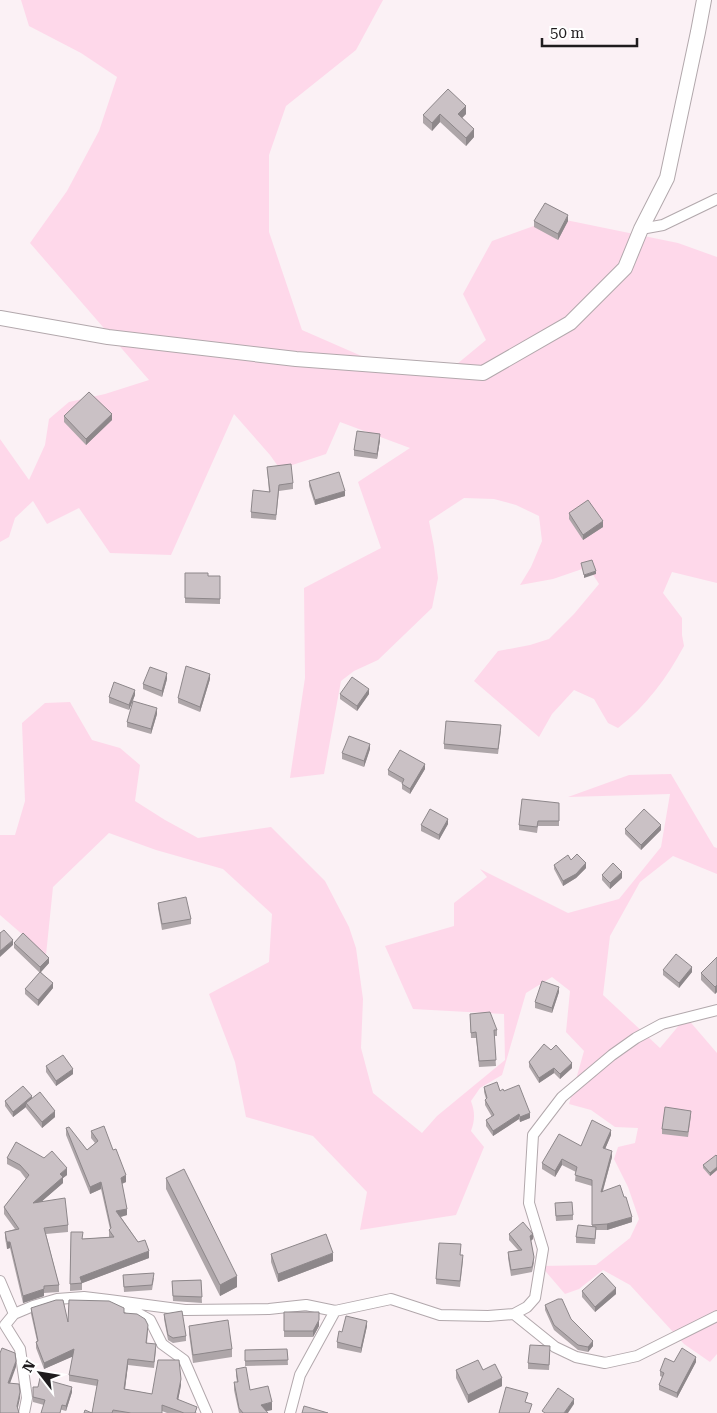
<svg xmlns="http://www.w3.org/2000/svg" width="717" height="1413" font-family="'Roboto Serif',serif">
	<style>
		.green { fill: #fed8ea }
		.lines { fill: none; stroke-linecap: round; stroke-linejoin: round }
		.street-casing { stroke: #b2a8ac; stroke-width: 12 }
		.secondary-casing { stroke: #b2a8ac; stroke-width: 16 }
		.street { stroke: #fff; stroke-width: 10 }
		.secondary { stroke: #fff; stroke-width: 14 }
		.wall { fill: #aea6a9 }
		.shaded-wall { fill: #8d878a }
		.building { fill: #cac1c5; stroke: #8d878a }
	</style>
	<rect width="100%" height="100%" fill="#fbf1f5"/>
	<path class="green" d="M21 0H383L356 50 286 106 269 155V232L302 330 389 368 451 369 486 340 463 294 492 241 556 218 678 243 717 257V583L672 572 663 593 682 618V635L684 646C667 678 646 706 618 728L608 723 594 699 574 690 552 714 539 737 474 681 498 651 530 645 549 639 574 614 599 584 588 567 553 579 520 585 531 567 542 541 539 516 516 505 494 499 464 498 429 521 434 547 438 578 432 608 378 660 354 671 341 681 324 774 290 778 305 678 304 588 381 548 358 482 410 448 340 422 326 454 280 469 270 455 234 414 171 555 110 553 79 508 47 524 33 501 15 518 9 537 0 542V439L29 480 45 445 49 419 69 402 105 394 149 380 30 243 67 191 99 131 117 77 81 53 29 26Z
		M70 702 92 740 120 748 140 765 135 801 165 820 198 838 271 827 325 881 349 927 356 948 363 999 361 1048 373 1093 422 1133 437 1116 505 1060 504 1014 413 1009 385 946 454 926V903L487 877 480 869 568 913 619 899 661 847 670 794 568 797 629 775 671 774 714 847 717 848V874L673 856 640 882 610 936 603 995 660 1048 686 1017 717 1053V1354L710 1362 684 1344 630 1285 603 1270 579 1289 565 1294 541 1266 596 1265 630 1238 639 1219 628 1187 614 1159 618 1147 635 1143 638 1128 615 1127 591 1110 569 1104 584 1051 566 1032 570 991 552 977 526 993 502 1075 480 1088 471 1101C475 1112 475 1120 471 1131L484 1147 456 1215 360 1230 367 1192 313 1136 246 1117 235 1062 209 994 269 962 272 914 223 869 156 850 109 833 53 887 46 955 0 915V835H15L25 801 22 723 45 703Z"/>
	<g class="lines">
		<g class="street-casing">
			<path id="street" d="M641 229 663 225 717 199
				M0 1281 14 1314 5 1325 20 1349 27 1398 24 1413
				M109 1300 185 1310 269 1309 306 1305 335 1311 391 1299 440 1315 488 1316 514 1314 555 1347 576 1357 605 1363 637 1356 717 1316
				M14 1314 33 1306 57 1299 84 1297 109 1300 126 1307 150 1320 162 1344 184 1360 207 1413
				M514 1314 527 1307 535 1298 543 1249 529 1203 533 1135 562 1097 612 1055 636 1038 662 1024 717 1010
				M290 1413 300 1375 335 1311"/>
		</g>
		<g class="secondary-casing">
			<path id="secondary" d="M0 318 108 337 296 359 483 373 570 323 625 268 641 229 667 178 698 32 704 0"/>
		</g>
		<use href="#street" class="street"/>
		<use href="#secondary" class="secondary"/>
	</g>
	<path class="wall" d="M466 114 462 118 474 137 466 146 440 122 432 131 423 123V115Z
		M534 221H568L558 240 534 227Z
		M64 416 112 420 86 445 64 422Z
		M380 440 377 459 354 456V450Z
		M267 467 293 483V489L279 491 276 520 251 518V512L269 492Z
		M309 481 345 496 315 505 309 486Z
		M569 513 603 527 583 540 569 519Z
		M185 573 208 576H220V604L185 603Z
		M167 679 162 697 143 689V684Z
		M210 679 200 712 178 703V698Z
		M340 694H369L357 711 340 699Z
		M135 695 129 710 109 703V697Z
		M157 714 151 734 127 727V722Z
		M501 731 498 754 444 749V744Z
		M370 749 364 767 342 759V753Z
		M425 769 410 794 402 789V783L388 775V770Z
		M559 803V826H538L537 833 519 830V825Z
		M448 824 439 840 421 831V825Z
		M625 829 661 830 641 850 625 834Z
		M571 860 586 868 576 878 563 886 554 869V865Z
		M602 875 622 878 610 889 602 880Z
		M158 903 191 919V924L162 930 158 908Z
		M14 943 49 963 41 972 53 988 38 1006 25 994V989L40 973 14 948Z
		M717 957V992L715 994 701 980V973Z
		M663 970 692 972 679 988 663 975Z
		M559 992 552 1013 535 1008V1002Z
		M470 1014 497 1030V1036H494L496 1066 479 1067 476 1038H471Z
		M529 1062 572 1068 560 1079 554 1073 539 1083 529 1067Z
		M46 1066 73 1074 56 1086 46 1072Z
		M484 1087 500 1091H504L530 1118 520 1122 519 1119 493 1136 486 1126V1120L492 1117 485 1105V1100L486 1099 484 1092Z
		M32 1098 55 1117 42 1128 26 1108V1107L13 1117 5 1106V1101Z
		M691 1116 688 1137 662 1134V1129Z
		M66 1128 87 1150 95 1143 91 1138V1131L113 1150 126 1182 122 1184 127 1215 121 1217 149 1258 82 1283V1290L70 1291 71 1232 82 1239 109 1237V1230L110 1229 101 1189 90 1194 66 1135Z
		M611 1135 605 1149 612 1157 603 1191 632 1222 607 1230H596L595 1244 576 1243V1237L592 1227V1186L575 1181 576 1172 562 1165 555 1177 542 1169V1163L581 1146Z
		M717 1156V1170L710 1176 703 1168V1165Z
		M7 1158 67 1175 63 1178V1183L42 1201 68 1225V1232L46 1234 59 1285V1292L44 1293V1296L23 1303 10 1248 7 1249 5 1238V1232L15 1229 4 1214V1207L26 1179 20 1171 7 1164Z
		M166 1178 237 1287 220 1296 166 1189Z
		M555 1208 573 1215V1220L556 1221Z
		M509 1234 533 1239 531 1241 534 1263 532 1272 511 1276 508 1258V1252L518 1250 509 1240Z
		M271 1254 333 1261 278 1282 271 1262Z
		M461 1255 463 1261 460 1287 436 1284V1279Z
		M123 1275 154 1278 152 1290 124 1292Z
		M201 1280 202 1303 173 1301 172 1281Z
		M582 1291 616 1294 595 1312 582 1297Z
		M545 1305 571 1319 593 1346 588 1352 578 1350 554 1330 545 1310Z
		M31 1308 68 1322 124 1313 148 1331 147 1343 156 1350 154 1368 128 1365 125 1389 152 1394 181 1385 178 1400 197 1413H167L162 1411V1413H92L97 1386 69 1381V1375L73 1356 44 1369 36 1348V1342L37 1341 31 1314Z
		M284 1312 319 1326 313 1337H284Z
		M164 1314 186 1336V1341L173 1343 168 1340 164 1319Z
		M189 1326 232 1349V1357L193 1363 189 1334Z
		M367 1326 361 1353 337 1348V1342L342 1332Z
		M287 1349 288 1365 245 1366V1350Z
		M550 1352 549 1370 528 1369V1363Z
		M674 1362H696L677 1398 659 1390V1385L662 1377 660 1376V1371Z
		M236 1369 250 1390 272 1410 266 1411 268 1413H239L234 1390V1382H237L236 1376Z
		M456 1370H483L502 1386 468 1403 456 1378Z
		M33 1387 72 1392 66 1411 33 1402Z"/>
	<path class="shaded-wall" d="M466 106V114L458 122V114Z
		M440 114V122L432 131V123Z
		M474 129V137L466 146V138Z
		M568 215V221L558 240V234Z
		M112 414V420L86 445V439Z
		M380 434V440L377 459V454Z
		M345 491V496L315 505V500Z
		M603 521V527L583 540V535Z
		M596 571V574L584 578V575Z
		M167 673V679L162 697V691Z
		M210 674V679L200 712V707Z
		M369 689V694L357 711V706Z
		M135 690V695L129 710V705Z
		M157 708V714L151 734V729Z
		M370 744V749L364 767V761Z
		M425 764V769L410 794V789Z
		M448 819V824L439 840V835Z
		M661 825V830L641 850V845Z
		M586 863V868L576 878 563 886V881Z
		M622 872V878L610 889V883Z
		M13 940V945L0 957V951Z
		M49 958V963L40 973V967Z
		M692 967V972L679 988V983Z
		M53 983V988L38 1006V1000Z
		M717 985V992L715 994V987Z
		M559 987V992L552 1013V1008Z
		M572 1063V1068L560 1079V1074Z
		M554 1068V1073L539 1083V1078Z
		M73 1069V1074L56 1086V1081Z
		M32 1096V1102L26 1103V1107L13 1117V1112Z
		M55 1111V1117L42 1128V1122Z
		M530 1113V1118L520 1122V1117Z
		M519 1114V1119L493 1136V1131Z
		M611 1130V1135L603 1154V1148Z
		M612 1151V1157L601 1197V1192Z
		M562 1159V1165L555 1177V1171Z
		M717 1167V1170L710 1176V1173Z
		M67 1168V1175L63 1178V1183L33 1209V1203L60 1174Z
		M126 1175V1182L121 1184V1178Z
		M101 1182V1189L90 1194V1187Z
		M127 1209V1215L116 1218V1211Z
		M632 1217V1222L607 1230V1224Z
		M533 1234V1239L530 1241V1236Z
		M7 1242H10V1248L7 1249Z
		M149 1251V1258L80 1284V1277Z
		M333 1253V1261L278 1282V1274Z
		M237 1276V1287L220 1296V1285Z
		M616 1288V1294L595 1312V1307Z
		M44 1289V1296L23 1303V1296Z
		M319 1320V1326L313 1337V1331Z
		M367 1321V1326L361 1353V1348Z
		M593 1341V1346L588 1352V1347Z
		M74 1349V1356L44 1369V1363Z
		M696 1357V1362L677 1398V1393Z
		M128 1359V1365L124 1396V1389Z
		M16 1361V1367L8 1389V1383Z
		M502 1378V1386L468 1403V1395Z
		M181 1379V1385L177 1406V1399Z
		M72 1387V1392L66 1411V1406Z
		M20 1392V1398L17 1412V1406Z
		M574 1399V1404L568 1413H564Z
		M272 1402V1410L261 1412V1405Z"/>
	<path class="building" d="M448 89 466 106 458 114 474 129 466 138 440 114 432 123 423 115Z
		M545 203 568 215 558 234 534 221Z
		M89 392 112 414 86 439 64 416Z
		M357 431 380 434 377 454 354 450Z
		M291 464 293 483 279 485 276 515 251 512 253 490 270 492 267 467Z
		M339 472 345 491 315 500 309 481Z
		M588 500 603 521 583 535 569 513Z
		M592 560 596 571 584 575 581 563Z
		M185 573H208V576H220V599L185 598Z
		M186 666 210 674 200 707 178 698Z
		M150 667 167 673 162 691 143 684Z
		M352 677 369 689 357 706 340 694Z
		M114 682 135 690 129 705 109 697Z
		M133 701 157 708 151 729 127 722Z
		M446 721 501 725 498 749 444 744Z
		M349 736 370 744 364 761 342 753Z
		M400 750 425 764 410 789 402 784 404 779 388 770Z
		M522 799 559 803V821H538L537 827 519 825Z
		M430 809 448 819 439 835 421 825Z
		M644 809 661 825 641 845 625 829Z
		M577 854 586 863 576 874 563 881 554 865 568 855 571 860Z
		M613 863 622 872 610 883 602 875Z
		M186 897 191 919 162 924 158 903Z
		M4 930 13 940 0 951V933Z
		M23 933 49 958 40 967 14 943Z
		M676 954 692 967 679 983 663 970Z
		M717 957V985L715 987 701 973Z
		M40 972 53 983 38 1000 25 989Z
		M542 981 559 987 552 1008 535 1002Z
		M490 1012 497 1030H494L496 1060 479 1061 476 1032 471 1033 470 1014Z
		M544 1044 551 1050 556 1045 572 1063 560 1074 554 1068 539 1078 529 1062Z
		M63 1055 73 1069 56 1081 46 1066Z
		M497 1082 500 1091 503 1089 504 1091 519 1085 530 1113 520 1117 519 1114 493 1131 486 1120 494 1115 485 1100 487 1098 484 1087Z
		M23 1086 32 1096 13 1112 5 1101Z
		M40 1092 55 1111 42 1122 26 1103Z
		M665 1107 691 1111 688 1132 662 1129Z
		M592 1120 611 1130 603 1148 612 1151 601 1192 620 1185 624 1197H626L632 1217 607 1224 592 1225V1180L575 1175 577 1167 562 1159 555 1171 542 1163 559 1134 581 1146Z
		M104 1126 113 1150 116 1149 126 1175 121 1178 127 1209 116 1211 138 1242 145 1240 149 1251 80 1277 82 1283 70 1284 71 1232H83L82 1239 114 1237 109 1230 111 1228 101 1182 90 1187 66 1128 69 1127 87 1150 98 1141 91 1131Z
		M16 1142 44 1158 52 1151 67 1168 60 1174 63 1177 33 1203 65 1198 68 1225 44 1228 59 1285 44 1286V1289L23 1296 10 1242H7L5 1232 19 1229 4 1207 29 1175 20 1165 7 1158Z
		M716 1155 717 1156V1167L710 1173 703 1165Z
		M184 1169 237 1276 220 1285 166 1178Z
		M572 1202 573 1215 556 1216 555 1203Z
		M523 1222 533 1234 530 1236 534 1257 532 1267 511 1270 508 1252 522 1250 509 1234Z
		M578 1225 596 1227 595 1239 576 1237Z
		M326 1234 333 1253 278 1274 271 1254Z
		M439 1243 461 1244 460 1255H463L460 1281 436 1279Z
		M154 1273 152 1285 124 1287 123 1275Z
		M602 1273 616 1288 595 1307 582 1291Z
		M201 1280 202 1297 173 1296 172 1281Z
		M558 1299H562L571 1319 593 1341 588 1347 578 1345 554 1325 545 1305Z
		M56 1300H63L68 1322 69 1300 109 1301 124 1308V1313L137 1314 145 1319 148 1325 146 1343 156 1344 154 1362 128 1359 124 1389 152 1394 158 1360H179L181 1379 177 1399 197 1407 195 1413H184L162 1405V1413H131L113 1410 112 1413H92L98 1380 69 1375 74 1349 44 1363 36 1342 38 1341 31 1308Z
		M182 1311 186 1336 173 1338 168 1335 164 1314Z
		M284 1312H319V1320L313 1331H284Z
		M346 1316 367 1321 361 1348 337 1342 339 1331 342 1332Z
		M228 1320 232 1349 193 1355 189 1326Z
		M530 1345 550 1346 549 1365 528 1363Z
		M2 1348 15 1353 16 1361 8 1383 19 1384 20 1392 17 1406 19 1413H0V1353Z
		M682 1348 696 1357 677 1393 659 1385 664 1373 660 1371 665 1358 674 1362Z
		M287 1349 288 1360 245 1361V1350Z
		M478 1360 483 1370 495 1364 502 1378 468 1395 456 1370Z
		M246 1367 250 1390 268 1386 272 1402 261 1405 268 1413H243L239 1408 234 1382H238L236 1369Z
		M40 1378 72 1387 66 1406 62 1405 60 1413H41L45 1400 33 1397V1387H38Z
		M506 1387 528 1393 525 1402 532 1404 529 1413H499Z
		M558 1388 574 1399 564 1413H545L542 1411Z
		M304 1406 328 1413H302Z
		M85 1410 92 1413H84Z"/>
	<g transform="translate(40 1373) rotate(301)" stroke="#ffffff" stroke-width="4" paint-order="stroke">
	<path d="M0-4L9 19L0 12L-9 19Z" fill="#1f1c1e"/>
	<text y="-8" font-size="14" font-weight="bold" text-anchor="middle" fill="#1f1c1e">N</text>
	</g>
	<path d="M542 38v8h95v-8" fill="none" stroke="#1f1c1e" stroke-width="2.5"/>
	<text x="550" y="38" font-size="15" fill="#1f1c1e" stroke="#ffffff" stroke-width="4" paint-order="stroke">50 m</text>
</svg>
